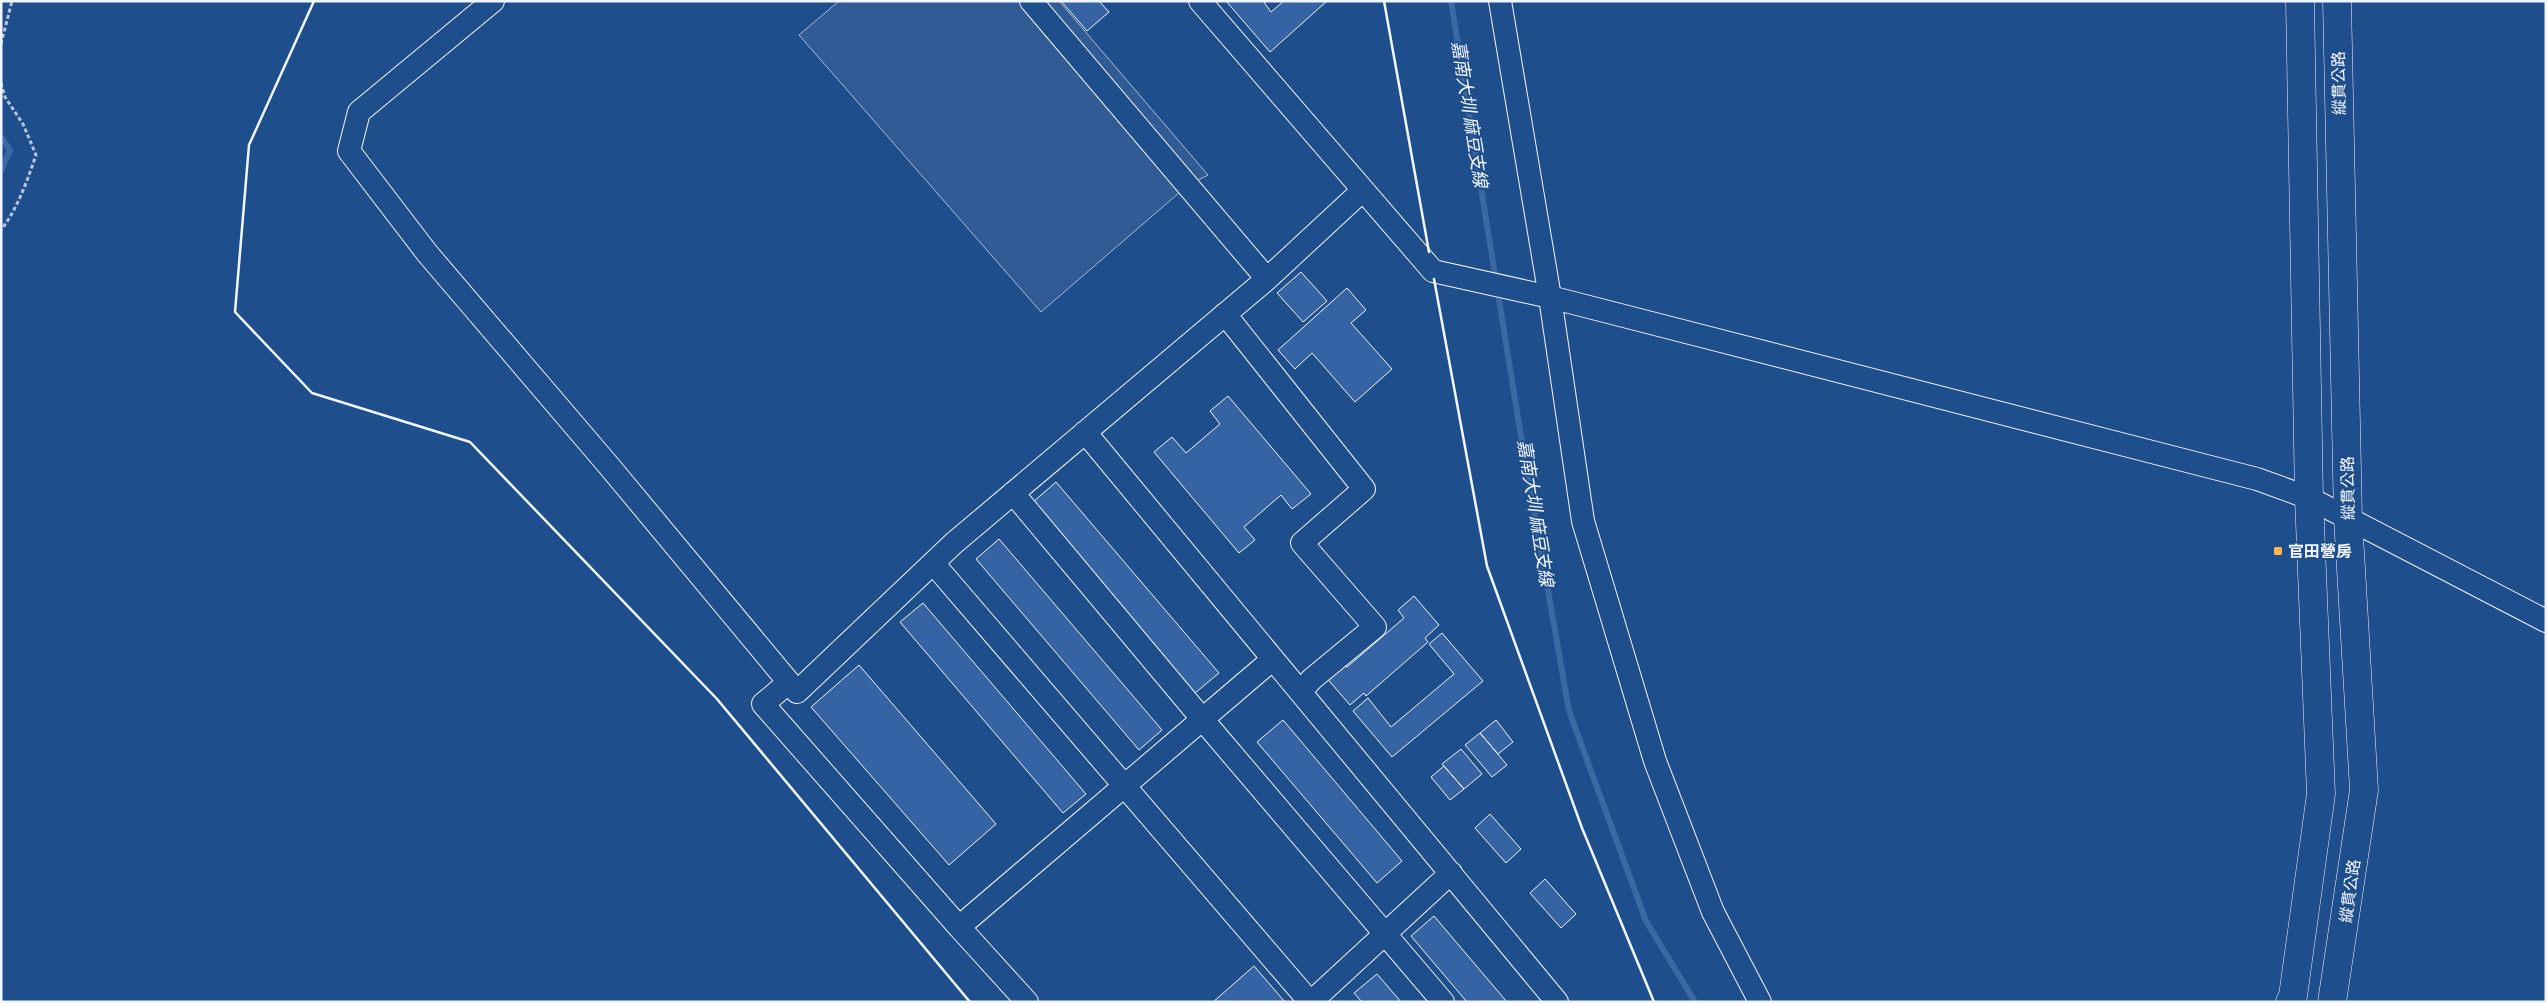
<svg xmlns="http://www.w3.org/2000/svg" width="2547" height="1003" font-family="'Public Sans','Noto Sans TC',sans-serif">
	<style>
		.parking { fill: #305b95; stroke: #a8bbd7 }
		.lines { fill: none; stroke-linecap: round; stroke-linejoin: round }
		.stream { stroke: #3b69a3; stroke-width: 6 }
		.building { fill: #3563a3; stroke: #f2f6ff }
		.minor-casing { stroke: #f2f6ff; stroke-width: 24 }
		.major-casing { stroke: #f2f6ff; stroke-width: 29 }
		.path { stroke: #b3c4dc; stroke-width: 3; stroke-dasharray: 4 2.5; stroke-linecap: butt }
		.minor { stroke: #1f4e8c; stroke-width: 22 }
		.major { stroke: #1f4e8c; stroke-width: 28 }
		.wall { stroke: #f2f6ff; stroke-width: 2.5 }
		.poi-dot { fill: #ffb74d; stroke: #1f4e8c; stroke-width: 2 }
		.labels { text-anchor: middle; dominant-baseline: central; stroke-width: 4; stroke-linejoin: round; paint-order: stroke }
		.street-label { font-size: 16px; fill: #f2f6ff; stroke: #1f4e8c }
		.poi-label { font-size: 16px; font-weight: bold; fill: #f2f6ff; stroke: #1f4e8c; text-anchor: start }
		.water-label { font-size: 18px; font-style: italic; fill: #f2f6ff; stroke: #1f4e8c }
	</style>
	<rect width="100%" height="100%" fill="#1f4e8c"/>
	<path class="parking" d="M839 1H1059L1208 175 1187 186 1041 312 799 35Z"/>
	<g class="lines">
		<path class="stream" d="M1451 1 1518 418 1569 711 1646 921 1695 1002
			M1 137 10 150 1 171"/>
	</g>
	<path class="building" d="M1061 1H1099L1109 12 1087 31Z
		M1226 1H1263L1271 12 1284 1H1327L1270 52Z
		M1301 272 1327 301 1303 322 1277 293Z
		M1347 288 1366 310 1351 323 1392 369 1355 402 1312 353 1295 369 1278 350Z
		M1228 396 1311 494 1292 509 1281 495 1244 527 1255 540 1239 553 1154 452 1172 437 1186 453 1220 424 1210 411Z
		M1056 482 1219 673 1195 693 1033 502Z
		M999 539 1162 730 1139 750 976 559Z
		M1414 596 1439 625 1425 638 1428 642 1366 696 1364 693 1350 705 1324 675 1341 660 1347 667 1404 618 1398 610Z
		M923 603 1086 794 1063 813 900 622Z
		M1442 633 1483 681 1392 757 1353 711 1368 698 1391 727 1454 674 1429 644Z
		M859 665 996 824 949 865 811 707Z
		M1283 720 1402 861 1377 883 1257 742Z
		M1496 720 1513 742 1498 754 1480 733Z
		M1480 733 1507 765 1492 777 1465 745Z
		M1461 749 1482 774 1464 789 1442 764Z
		M1444 766 1464 789 1450 800 1431 777Z
		M1490 814 1521 849 1506 863 1475 828Z
		M1545 879 1576 914 1561 928 1530 893Z
		M1434 916 1507 1002H1467L1411 936Z
		M1254 966 1285 1002H1213Z
		M1377 974 1401 1002H1362L1354 993Z"/>
	<g class="lines">
		<g class="minor-casing">
			<path id="minor" d="M493 1 359 112 349 151 427 253 609 466 797 692 954 543 1267 279 1363 190
				M1031 1 1267 279
				M1200 1 1433 271 1550 297 2257 479 2309 498 2546 621
				M1500 1 1550 297 1583 521 1655 761 1713 912 1760 1002
				M1225 314 1364 489 1302 543 1375 627 1312 679 1300 692
				M1085 432 1557 1002
				M1013 493 1203 720 1443 1002
				M933 563 1310 1002
				M788 683 763 704 959 927 1273 659
				M959 927 1027 1002
				M1311 1002 1451 873"/>
		</g>
		<g class="major-casing">
			<path id="major" d="M2290 1002 2293 996 2321 794 2309 498 2300 1
				M2332 1002 2364 790 2348 518 2337 1"/>
		</g>
		<path class="path" d="M1 44 12 1
			M1 83 5 97 23 124 36 155C27 181 18 208 1 230"/>
		<use href="#minor" class="minor"/>
		<use href="#major" class="major"/>
		<path class="wall" d="M314 1 249 145 235 312 312 393 470 442 717 699 970 1002
			M1384 1 1429 252
			M1434 279 1487 566 1582 828 1654 1002"/>
	</g>
	<rect class="poi-dot" x="2273" y="546" width="10" height="10" rx="2.5"/>
	<g class="labels">
		<g class="street-label">
			<text transform="translate(2339 83) rotate(-91)">縱貫公路</text>
			<text transform="translate(2348 488) rotate(-91)">縱貫公路</text>
			<text transform="translate(2350 891) rotate(-82)">縱貫公路</text>
		</g>
		<g class="poi-label">
			<text x="2288" y="551">官田營房</text>
		</g>
		<g class="water-label">
			<text transform="translate(1470 114) rotate(81)">嘉南大圳 麻豆支線</text>
			<text transform="translate(1536 513) rotate(81)">嘉南大圳 麻豆支線</text>
		</g>
	</g>
	<rect width="2547" height="1003" fill="none" stroke="#f2f6ff" stroke-width="5"/>
</svg>
